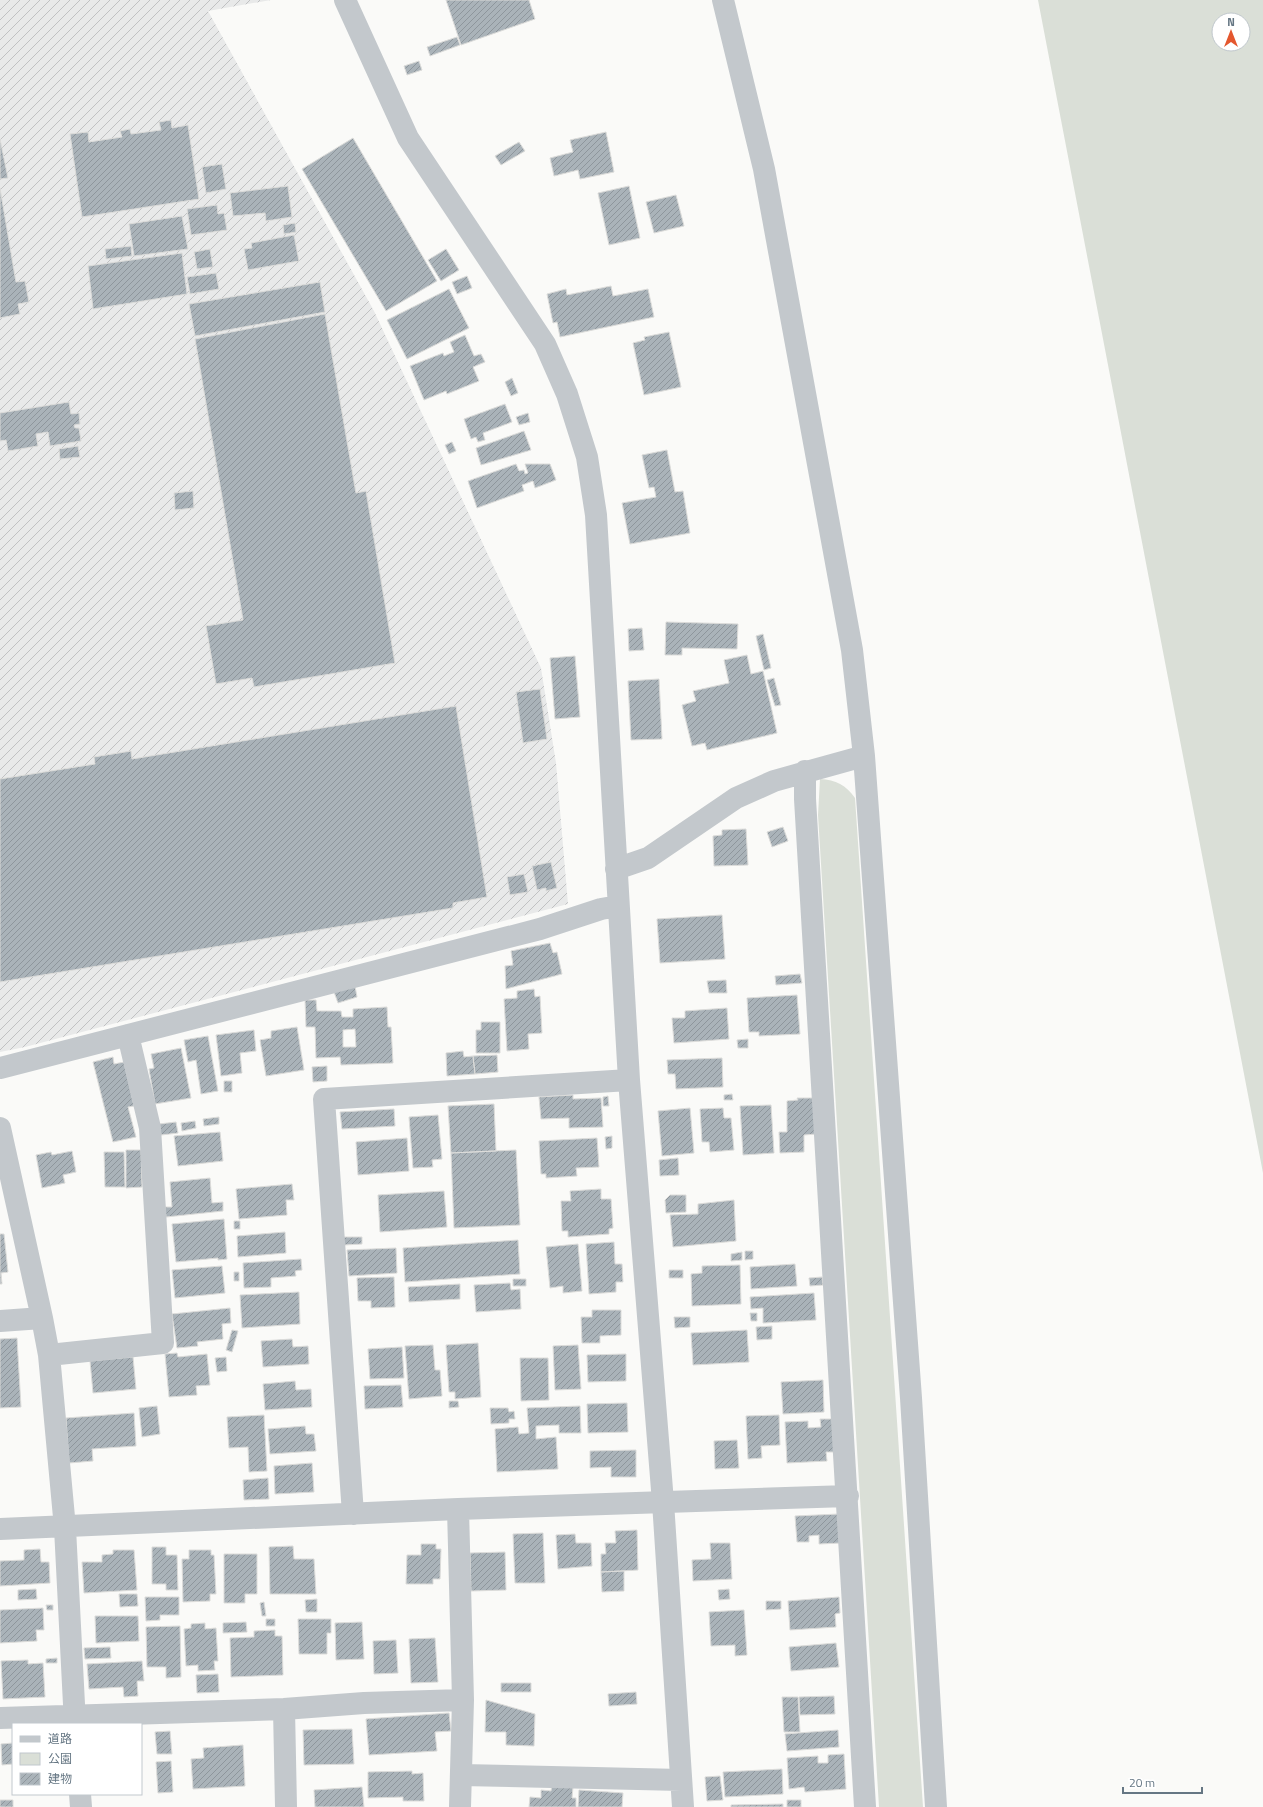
<svg xmlns="http://www.w3.org/2000/svg" width="1263" height="1807" font-family="'Titillium Web','Noto Sans JP',sans-serif">
	<style>
		.industrial { fill: url(#industrial-furrows) }
		.green { fill: #dadfd7; fill-rule: evenodd }
		.building { fill: url(#building-hatch); stroke: #dcdcda; fill-rule: evenodd }
		.lines { fill: none; stroke-linecap: round; stroke-linejoin: round }
		.minor { stroke: #c3c8cc; stroke-width: 22 }
	</style>
	<defs>
		<pattern id="industrial-furrows" width="10" height="10" patternUnits="userSpaceOnUse"><rect width="10" height="10" fill="#e8e9e9"/><path d="M-1 1l2-2M0 10L10 0M9 11l2-2" fill="none" stroke="#c0c1c2"/></pattern>
		<pattern id="building-hatch" width="6" height="6" patternUnits="userSpaceOnUse"><rect width="6" height="6" fill="#aab3b9"/><path d="M-1 1l2-2M0 6l6-6M5 7l2-2" fill="none" stroke="#8e969c"/></pattern>
	</defs>
	<rect width="100%" height="100%" fill="#fafaf8"/>
	<path class="industrial" d="M0 0H271L208 11 374 311 541 668 556 763 568 904 25 1047 0 1052Z"/>
	<path class="green" d="M1038 0H1263V1173ZM1219 20H1243V44H1219Z
		M820 779C836 780 846 785 855 798L923 1807H879L818 815Z"/>
	<path class="building" d="M446 0H529L535 19 461 45Z
		M457 37 460 45 430 56 427 47Z
		M419 61 422 70 407 75 404 66Z
		M171 120 172 128 188 125 199 199 82 217 70 134 88 132 89 142 122 137 120 131 130 129 131 134 161 130 159 122Z
		M606 132 614 172 580 179 578 170 554 176 550 158 573 152 570 140Z
		M353 138 437 281 386 311 302 169Z
		M0 139 8 178 0 179Z
		M519 142 525 151 501 165 495 156Z
		M222 164 226 189 206 193 202 167Z
		M288 186 292 217 266 221 265 213 233 216 230 193Z
		M629 186 640 238 609 245 598 193Z
		M0 188 16 282 25 281 29 302 18 304 20 314 0 318Z
		M676 195 684 226 654 233 646 202Z
		M217 205 218 214 224 213 227 230 191 235 187 209Z
		M182 216 188 249 134 256 129 224Z
		M295 223 296 232 284 234 283 225Z
		M294 235 299 261 248 270 244 249 252 248 251 243Z
		M131 246 132 256 106 259 105 249Z
		M210 249 213 267 197 269 194 252Z
		M446 249 459 270 441 281 428 260Z
		M182 253 187 294 93 309 88 266Z
		M216 273 219 289 190 294 187 277Z
		M467 276 472 288 457 294 452 282Z
		M320 282 325 312 195 336 189 304Z
		M611 286 613 296 648 289 654 317 560 337 557 322 553 323 547 294 566 289 567 295Z
		M449 289 469 328 407 359 387 320Z
		M325 314 356 493 366 491 395 663 254 687 252 678 216 684 206 626 243 620 195 339Z
		M669 332 681 387 644 395 633 343 645 340 644 337Z
		M465 335 474 356 481 354 485 362 473 367 479 381 447 394 446 391 424 400 410 366 443 353 444 356 454 352 450 342Z
		M512 378 518 393 511 396 505 382Z
		M69 402 71 414 79 413 80 424 74 425 75 428H79L81 441 50 446 48 432 36 434 38 446 8 451 6 440 0 441V413Z
		M505 404 512 422 483 433 485 440 478 442 476 437 471 439 464 419Z
		M528 413 530 422 519 425 516 417Z
		M524 431 531 450 481 465 476 448Z
		M452 442 456 451 449 454 445 445Z
		M78 446 80 457 60 459 59 449Z
		M667 450 675 492 683 491 690 533 630 544 622 503 656 497 654 487 649 488 642 455Z
		M516 464 519 471 524 470 525 474 528 473 525 464H550L556 480 535 488 533 481 522 485 524 491 477 508 468 481Z
		M193 491 194 508 175 510 174 493Z
		M666 622 738 624 737 649 682 648V655H665Z
		M642 628 644 650 629 651 628 629Z
		M763 634 771 668 764 670 756 636Z
		M747 655 751 674 763 671 777 733 707 750 705 743 692 746 682 705 696 701 693 691 729 683 724 660Z
		M575 656 580 717 555 719 550 658Z
		M774 678 781 705 775 706 767 680Z
		M659 679 662 739 631 740 628 681Z
		M540 689 547 739 523 743 516 692Z
		M456 706 487 897 453 903V908L0 982V779L95 764 94 757 131 751 132 759Z
		M783 827 788 841 772 847 767 832Z
		M746 829 748 865 714 866 713 836 722 835V830Z
		M551 862 557 888 546 891V888L537 890 532 866Z
		M524 874 528 892 510 895 507 877Z
		M722 915 725 959 660 963 657 919Z
		M550 943 553 953 557 952 562 974 506 989 505 966 513 965 511 951Z
		M800 974 802 983 776 985 775 976Z
		M726 980 727 993H709L707 981Z
		M355 986 357 997 338 1003 334 992Z
		M534 989 535 997 540 996 542 1033 528 1034 529 1049 507 1051 504 999 517 998V991Z
		M797 995 800 1034 759 1036V1032H749L747 998Z
		M305 1000H316L317 1011H341L342 1017H353V1009L387 1007 388 1027H391L393 1063 341 1065 340 1057 316 1058 315 1027H306ZM355 1029 356 1047H343V1030Z
		M727 1008 729 1039 674 1043 672 1018H685V1011Z
		M481 1022H500V1053H476V1030H481Z
		M297 1027 304 1070 266 1076 260 1040 271 1038V1031Z
		M254 1030 256 1051 240 1053 242 1073 221 1076 216 1035Z
		M208 1036 218 1091 201 1094 196 1060 188 1062 184 1040Z
		M748 1039V1048H738L737 1040Z
		M181 1048 191 1098 155 1104 149 1069 154 1068 151 1054Z
		M463 1051 464 1057 473 1056 475 1074 447 1076 446 1053Z
		M497 1055 498 1072 475 1074 473 1056Z
		M113 1057 114 1064 124 1062 134 1106 128 1107 136 1137 113 1142 93 1062Z
		M722 1058 723 1087 676 1089 675 1074H668L667 1060Z
		M327 1066V1081L313 1082 312 1067Z
		M224 1081H232V1092H224Z
		M732 1094 733 1100H724V1095Z
		M573 1095V1099L601 1098 603 1127 569 1128V1118L541 1119 539 1097Z
		M608 1096 609 1106H603V1097Z
		M797 1098H814L816 1134 804 1135V1152L780 1153 779 1132H787V1101L798 1100Z
		M494 1104 496 1151 451 1153 448 1106Z
		M771 1105 774 1153 743 1155 740 1106Z
		M690 1108 694 1153 662 1156 658 1111Z
		M723 1108 724 1118H731L734 1150 710 1152 709 1142H702L700 1109Z
		M394 1109 395 1126 342 1129 340 1112Z
		M438 1115 442 1159 432 1160 433 1167 413 1168 409 1117Z
		M219 1117V1124L204 1126 203 1119Z
		M195 1121 196 1128 182 1131 181 1123Z
		M176 1122 178 1133 161 1135 159 1124Z
		M220 1132 223 1161 178 1166 174 1136Z
		M612 1136V1148L606 1149 605 1137Z
		M407 1138 409 1171 358 1175 356 1142Z
		M597 1138 599 1167 576 1168 577 1176 546 1178V1174H541L539 1141Z
		M126 1150H141L142 1187 126 1188Z
		M516 1150 520 1225 454 1228 451 1153Z
		M72 1151 76 1172 63 1175 65 1183 42 1188 36 1155 51 1152 52 1155Z
		M104 1152H124L125 1187H105Z
		M678 1158 679 1175 660 1176 659 1160Z
		M210 1178 212 1203 223 1202V1211L166 1217 165 1207H172L170 1182Z
		M292 1184 294 1200H286L287 1215 239 1219 236 1189Z
		M601 1189V1199H611L613 1228 609 1229V1234L568 1237V1231H562L561 1201H571L570 1191Z
		M444 1191 447 1227 380 1232 378 1195Z
		M670 1195H686V1212L666 1213 665 1200Z
		M734 1200 736 1241 673 1247 670 1215 698 1214V1204Z
		M224 1219 227 1259 218 1260V1258L176 1262 172 1224Z
		M234 1221H240V1229H234Z
		M285 1232 286 1253 238 1257 237 1236Z
		M0 1234H4L8 1272 1 1273 2 1284H0Z
		M343 1237H362V1244L344 1245Z
		M518 1240 520 1274 405 1282 403 1248Z
		M614 1242 615 1264H622L623 1282H616V1292L589 1294 586 1244Z
		M578 1244 582 1291 563 1293V1286L550 1288 546 1247Z
		M396 1248 397 1273 349 1276 347 1250Z
		M745 1251H753V1259L745 1260Z
		M742 1252V1260L731 1261V1254Z
		M301 1259 302 1270 295 1271 296 1276 271 1278V1287L244 1288 243 1263Z
		M795 1264 797 1286 751 1289 750 1267Z
		M740 1265 741 1304 692 1306 691 1274 702 1273V1266Z
		M222 1266 225 1293 175 1298 172 1270Z
		M669 1270H683V1278H669Z
		M234 1272H239V1281H234Z
		M394 1277 395 1307 371 1308V1301H358L357 1278Z
		M822 1277 823 1285 810 1286 809 1278Z
		M513 1279H526V1286H513Z
		M510 1283 511 1290 520 1289 521 1309 476 1312 474 1285Z
		M460 1284V1299L409 1302 408 1287Z
		M299 1292 300 1324 242 1328 240 1295Z
		M814 1293 816 1320 763 1323V1308L751 1309 750 1297Z
		M230 1308 231 1323 222 1324 223 1339 197 1342 198 1346 177 1348 172 1314Z
		M592 1310H621V1335L600 1336V1343H582L581 1317H592Z
		M750 1313H757V1321H751Z
		M674 1317H690V1327L675 1328Z
		M772 1326V1339L757 1340 756 1327Z
		M232 1330 238 1331 232 1352 226 1350Z
		M747 1330 749 1362 693 1365 691 1333Z
		M17 1338 21 1407 0 1408V1339Z
		M292 1339 293 1347 308 1346 309 1364 263 1367 261 1341Z
		M478 1343 481 1397 455 1399V1392H449L446 1345Z
		M433 1345 435 1370H440L442 1396 409 1399 405 1346Z
		M578 1345 581 1389 555 1390 553 1346Z
		M402 1347 404 1378 370 1379 368 1349Z
		M177 1353 178 1357 207 1354 210 1385 196 1386 197 1395 169 1397 165 1354Z
		M626 1354V1381L588 1382 587 1355Z
		M133 1357 136 1389 93 1393 90 1361Z
		M226 1357 227 1371 217 1372 215 1358Z
		M520 1358H548L549 1400 521 1401Z
		M823 1380 824 1412 783 1414 781 1382Z
		M295 1381 296 1390 311 1389 312 1407 265 1410 263 1384Z
		M401 1385 403 1407 365 1409 364 1386Z
		M449 1401H458L459 1407 449 1408Z
		M627 1403 628 1432 588 1433 587 1404Z
		M157 1406 160 1434 142 1437 139 1408Z
		M580 1406 581 1433H559V1425L536 1426V1439L556 1437 558 1469 497 1472 495 1429 518 1427 519 1434 529 1433 527 1408Z
		M490 1408H508L509 1412 514 1411 515 1419H509V1423L491 1424Z
		M134 1413 136 1446 92 1449 93 1461 69 1463 66 1418Z
		M264 1415 267 1471 249 1472 248 1447 229 1448 227 1417Z
		M779 1415 780 1445 761 1446 762 1458 748 1459 746 1416Z
		M820 1419H835L837 1452H826L827 1461 787 1463 785 1422 808 1421V1428L821 1427Z
		M305 1426 306 1434H314L316 1451 270 1454 268 1429Z
		M737 1440 739 1468 715 1469 714 1441Z
		M636 1450V1477H611V1467L590 1468V1451Z
		M312 1463 314 1492 275 1494 274 1466Z
		M268 1478 269 1499 244 1500 243 1480Z
		M839 1514 841 1543 819 1544V1535L809 1536V1542H797L795 1516Z
		M637 1530 638 1570 601 1572V1554H606L605 1543H616L615 1531Z
		M543 1533 545 1583H515L513 1534Z
		M575 1534 576 1543H591L592 1566 558 1569 556 1535Z
		M710 1543H730L732 1579 693 1581 692 1560 711 1559Z
		M421 1544H436V1549H441L440 1579H433V1584H406L407 1555H421Z
		M293 1546 294 1559H314L316 1594H270L269 1547Z
		M152 1547H166V1555H177L178 1590H166V1584H152Z
		M40 1549 41 1562H49L50 1583 0 1586V1561L24 1560V1550Z
		M113 1550H134L137 1590 84 1593 82 1562H102V1555L113 1554Z
		M189 1550H211V1555H214L216 1594H210V1601L183 1602 182 1559H189Z
		M505 1552 506 1590 471 1591 470 1553Z
		M224 1554H257V1594H245V1603H224Z
		M624 1571V1591L602 1592 601 1572Z
		M36 1589 37 1599 18 1600V1590Z
		M729 1589 730 1599 719 1600 718 1590Z
		M119 1594H137L138 1606 120 1607Z
		M145 1597H179V1615H160V1620L146 1621Z
		M839 1597 840 1613 835 1614 836 1627 790 1630 788 1601Z
		M317 1599V1612H306L305 1600Z
		M766 1601H781V1609L766 1610Z
		M264 1602 266 1616H262L260 1603Z
		M46 1605H53V1610H47Z
		M43 1608 44 1630H36L37 1641 0 1643V1610Z
		M744 1610 747 1655 735 1656V1645L711 1646 709 1612Z
		M95 1616H138L139 1641 96 1643Z
		M266 1619H275V1626H266Z
		M298 1619H331V1633H327V1654H299Z
		M246 1622 247 1632 223 1633V1623Z
		M362 1622 364 1659 336 1660 335 1623Z
		M205 1623V1629L216 1628 218 1661H214L215 1670 198 1671V1665L186 1666 184 1629 191 1628V1624Z
		M180 1626 181 1677 166 1678V1667H147L146 1627Z
		M275 1630V1636H282L283 1675 231 1677 230 1638 254 1637V1631Z
		M435 1638 438 1682 411 1683 409 1639Z
		M396 1640 398 1673 374 1674 373 1641Z
		M836 1643 839 1667 791 1671 789 1647Z
		M110 1647 111 1658 85 1659 84 1648Z
		M57 1658V1663H46V1659Z
		M28 1660V1664L43 1663 45 1697 3 1699 1 1661Z
		M142 1661 144 1681H137L138 1696 124 1697 123 1687 89 1689 87 1664Z
		M218 1674 219 1692 197 1693 196 1675Z
		M501 1683H531V1692H501Z
		M636 1692 637 1704 609 1706 608 1694Z
		M834 1696 835 1714 800 1715 799 1697Z
		M782 1697H798L800 1732H784Z
		M486 1700 535 1714 534 1746 506 1745V1732H485Z
		M449 1713 451 1731 435 1732 437 1751 369 1755 366 1719Z
		M352 1729 354 1764 304 1765 303 1730Z
		M838 1730 839 1747 787 1751 785 1734Z
		M170 1731 172 1754H157L155 1732Z
		M13 1743V1764L2 1765 1 1744Z
		M243 1745 245 1786 193 1789 191 1759 204 1758 203 1748Z
		M844 1754 846 1789 805 1792 804 1787 789 1789 787 1758 818 1756V1763H828V1755Z
		M171 1761 173 1792 158 1793 156 1762Z
		M782 1769 783 1794 725 1797 723 1772Z
		M412 1771V1774L423 1773 424 1801H403V1797L368 1798V1772Z
		M720 1776 723 1800 707 1801 705 1777Z
		M552 1785 573 1787 572 1798H576V1807H529L530 1797 541 1798V1790L551 1791Z
		M362 1787 364 1807H315L314 1790Z
		M579 1790 623 1793 622 1807H578Z
		M0 1800H13V1807H0Z
		M787 1800H801V1807H787Z
		M783 1804V1807H731V1805Z"/>
	<g class="lines">
		<path class="minor" d="M345 0 408 138 545 344 567 394 587 457 596 515 629 1080 663 1502 683 1807
			M723 0 764 169 852 650 864 756 911 1398 936 1807
			M805 771V799L865 1807
			M616 869 648 858 736 798 774 781 864 756
			M0 1068 540 929 601 909 618 906
			M0 1128 42 1318 49 1355 65 1528 75 1724
			M0 1321 42 1318
			M49 1355 163 1343 150 1128 128 1035
			M458 1509 463 1700 460 1807
			M353 1514 324 1099 629 1080
			M0 1529 458 1509 848 1496
			M284 1709 286 1807
			M0 1718 284 1709 364 1703 463 1700
			M462 1775 681 1780
			M80 1794 81 1807"/>
	</g>
	<rect x="12" y="1723" width="130" height="72" fill="#ffffff" stroke="#c1c8cd"/>
	<rect x="20" y="1736" width="20" height="6" fill="#c3c8cc" stroke="#c1c8cd"/>
	<text x="48" y="1743" font-size="12" fill="#657683">道路</text>
	<rect x="20" y="1753" width="20" height="12" fill="#dadfd7" stroke="#c1c8cd"/>
	<text x="48" y="1763" font-size="12" fill="#657683">公園</text>
	<rect x="20" y="1773" width="20" height="12" fill="url(#building-hatch)" stroke="#c1c8cd"/>
	<text x="48" y="1783" font-size="12" fill="#657683">建物</text>
	<g transform="translate(1231 32)"><circle r="19" fill="#ffffff" stroke="#c1c8cd"/>
	<path d="M0-3L7 15L0 10L-7 15Z" fill="#e4572e"/>
	<text y="-6" font-size="11" font-weight="bold" text-anchor="middle" fill="#657683">N</text>
	</g>
	<path d="M1123 1787v6h79v-6" fill="none" stroke="#657683" stroke-width="2"/>
	<text x="1129" y="1787" font-size="12" fill="#657683" stroke="#ffffff" stroke-width="3" paint-order="stroke">20 m</text>
</svg>
